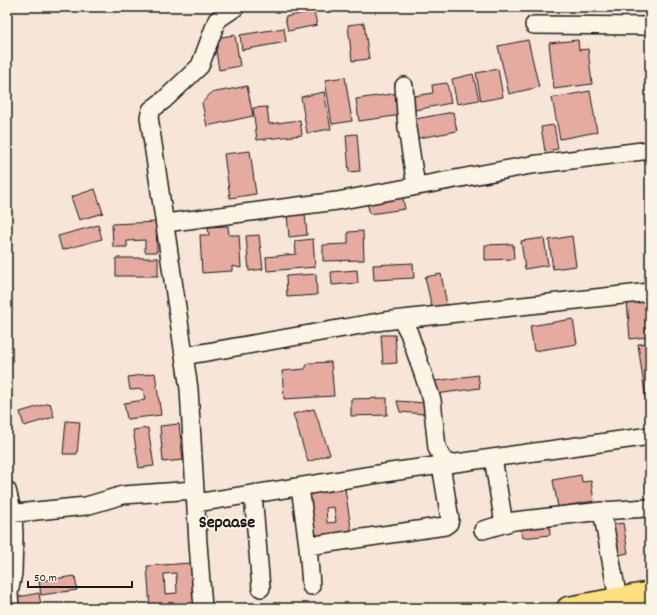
<svg xmlns="http://www.w3.org/2000/svg" width="657" height="615" font-family="Dekko,sans-serif">
	<style>
		.building { fill: #e5aba0; stroke: #1c1c1c; fill-rule: evenodd }
		.lines { fill: none; stroke-linecap: round; stroke-linejoin: round }
		.minor-casing { stroke: #1c1c1c; stroke-width: 20 }
		.major-casing { stroke: #1c1c1c; stroke-width: 25 }
		.minor { stroke: #fcf5e5; stroke-width: 17 }
		.major { stroke: #fedf80; stroke-width: 22 }
		.labels { text-anchor: middle; dominant-baseline: central; stroke-width: 3.5; stroke-linejoin: round; paint-order: stroke }
		.quarter-label { font-size: 18px; font-weight: bold; fill: #1c1c1c; stroke: #fcf5e5 }
	</style>
	<rect width="100%" height="100%" fill="#f7e6d7"/>
	<filter id="ink" filterUnits="userSpaceOnUse"><feTurbulence type="fractalNoise" baseFrequency=".025" numOctaves="2"/><feDisplacementMap in="SourceGraphic" scale="8" xChannelSelector="R" yChannelSelector="G"/><feConvolveMatrix kernelMatrix="1 2 1 2 8 2 1 2 1" color-interpolation-filters="sRGB"/></filter>
	<g filter="url(#ink)">
		<path class="building" d="M314 11 317 25 288 31 285 17Z
			M364 23 369 59 352 61 348 25Z
			M284 28 286 42 242 50 240 35Z
			M235 35 240 66 219 70 214 38Z
			M528 40 539 87 509 94 498 46Z
			M578 40 579 50 588 49 592 84 554 89 549 43Z
			M498 69 503 97 481 101 476 73Z
			M473 74 479 100 457 104 452 79Z
			M345 77 352 121 332 124 325 80Z
			M447 83 451 103 410 111 407 97 433 93 432 85Z
			M247 86 253 116 207 126 202 103 211 93Z
			M590 91 597 132 560 139 552 98Z
			M324 92 331 129 307 133 301 97Z
			M399 93 402 115 359 121 356 99Z
			M267 107 269 124 300 120 302 135 257 140 253 108Z
			M453 112 457 131 414 139 410 120Z
			M554 125 558 149 545 151 541 127Z
			M357 134 360 171 349 172 346 135Z
			M250 151 256 194 230 198 224 154Z
			M95 189 103 213 79 220 71 197Z
			M402 194 405 209 370 214 366 199Z
			M305 213 307 235 289 237 287 214Z
			M156 222 157 252H145V240L127 241V247H113L112 224Z
			M98 225 102 239 62 250 58 236Z
			M228 226 229 235H239L241 268 232 266V271L202 273 200 235H209L208 227Z
			M363 231 364 260 323 261V245L348 244V232Z
			M259 235 263 269 249 271 246 236Z
			M572 236 576 266 553 269 549 240Z
			M544 238 548 265 525 269 521 241Z
			M313 239 315 267 267 271 266 257 296 254 295 241Z
			M513 244 514 259 485 260V245Z
			M116 258H158V276H116Z
			M413 263 414 278 374 280 373 265Z
			M357 270 358 283 332 285 331 272Z
			M316 274 317 295 287 297 286 276Z
			M441 274 447 305 432 308 425 277Z
			M650 299V318L645 319 647 337 630 339 627 300Z
			M573 319 577 344 534 351 530 326Z
			M381 335H395L397 363 383 364Z
			M650 343V402H646L638 344Z
			M331 362 334 396 284 399 282 371 305 369 308 363Z
			M155 373 161 415 127 419 124 403 145 400 143 389 130 390 128 377Z
			M478 375 480 388 436 394 435 381Z
			M387 398V415L351 416V399Z
			M397 401 426 403 425 414 400 412Z
			M50 403 54 417 24 426 20 412Z
			M314 409 330 454 308 462 293 414Z
			M66 421 80 422 77 454H63Z
			M179 424 183 460 163 462 160 426Z
			M148 428 154 466 139 468 133 430Z
			M581 475 582 482 591 481 594 501 558 507 553 480Z
			M345 489 352 534 313 540 307 494ZM334 507 336 522 327 523 326 508Z
			M549 522 550 535 522 538 520 525Z
			M623 523 628 553 614 556 608 525Z
			M191 563 194 608H150L147 566ZM176 573 177 593 165 594 164 574Z
			M75 576 77 590 41 595 39 581Z
			M39 593 41 606 14 608 13 598Z"/>
		<g class="lines">
			<g class="minor-casing">
				<path id="minor" d="M534 25 650 26
					M404 86 407 128 416 186
					M165 223 337 201 531 165 650 150
					M402 320 409 333 432 400 437 448 446 464
					M184 356 384 321 650 292
					M493 458 504 524
					M300 487 308 546 445 526 449 523 450 519 441 465
					M7 490 13 514 14 535 13 573 9 593 10 608
					M253 494 261 588
					M196 503 391 472 650 436
					M602 511 647 508
					M7 514 86 506 123 495 195 490
					M483 530 514 521 602 511 618 599
					M308 546 311 586
					M203 608 198 543 189 389 149 117 151 110 164 100 200 66 217 20 236 7"/>
			</g>
			<g class="major-casing">
				<path id="major" d="M568 608 650 593"/>
			</g>
			<use href="#minor" class="minor"/>
			<use href="#major" class="major"/>
		</g>
	</g>
	<g class="labels">
		<g class="quarter-label">
			<text x="227" y="523">Sepaase</text>
		</g>
	</g>
	<rect width="657" height="615" fill="none" stroke="#fcf5e5" stroke-width="24"/>
	<rect x="12" y="12" width="633" height="591" fill="none" stroke="#1c1c1c" stroke-width="1.5" filter="url(#ink)"/>
	<path d="M28 581v6h104v-6" fill="none" stroke="#1c1c1c" stroke-width="2"/>
	<text x="34" y="581" font-size="12" fill="#1c1c1c" stroke="#fcf5e5" stroke-width="3" paint-order="stroke">50 m</text>
</svg>
